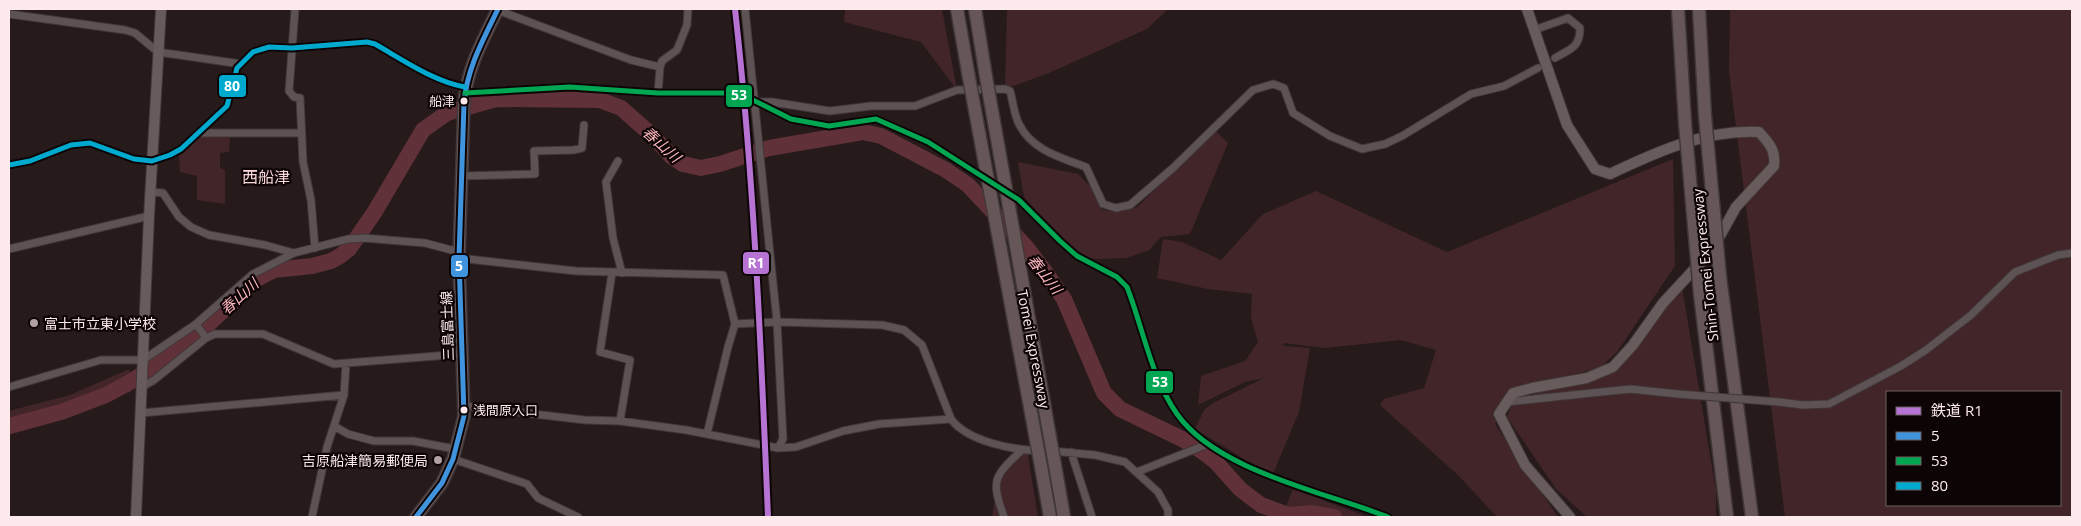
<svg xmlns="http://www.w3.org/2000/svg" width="2081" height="526" font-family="'Open Sans','Noto Sans JP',sans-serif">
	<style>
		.green { fill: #422529; fill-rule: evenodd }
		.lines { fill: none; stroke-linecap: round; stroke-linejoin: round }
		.river { stroke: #603138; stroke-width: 16 }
		.street-casing { stroke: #413738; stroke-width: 9 }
		.secondary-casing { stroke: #413738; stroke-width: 12 }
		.primary-casing { stroke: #413738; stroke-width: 14 }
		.highway-casing { stroke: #413738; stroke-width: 15 }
		.street { stroke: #5d5354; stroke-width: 7 }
		.secondary { stroke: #675b5c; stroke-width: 10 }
		.primary { stroke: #665759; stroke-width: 11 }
		.highway { stroke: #665657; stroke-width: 12 }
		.street-bridge-casing { stroke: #413738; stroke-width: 9; stroke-linecap: butt }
		.highway-bridge-casing { stroke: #413738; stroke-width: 15; stroke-linecap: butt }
		.street-bridge { stroke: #5d5354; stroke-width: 7 }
		.highway-bridge { stroke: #665657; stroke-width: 12 }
		.bus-1-casing { stroke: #0d0405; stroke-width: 9 }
		.bus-2-casing { stroke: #0d0405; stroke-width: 9 }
		.bus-3-casing { stroke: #0d0405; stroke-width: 9 }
		.bus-1 { stroke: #4094de; stroke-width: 5 }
		.bus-2 { stroke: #00a651; stroke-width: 5 }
		.bus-3 { stroke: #00a9ce; stroke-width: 5 }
		.rail-1-casing { stroke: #0d0405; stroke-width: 10 }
		.rail-1 { stroke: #b673d3; stroke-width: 6 }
		.bus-dot { fill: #fceaec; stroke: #0d0405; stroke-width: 2 }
		.poi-dot { fill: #b1a1a3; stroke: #0d0405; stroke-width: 2 }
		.labels { text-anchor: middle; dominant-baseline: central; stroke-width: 4.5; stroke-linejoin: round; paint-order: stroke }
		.bus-label { font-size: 13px; fill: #fceaec; stroke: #0d0405; text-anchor: end }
		.street-label { font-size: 14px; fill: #fceaec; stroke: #0d0405 }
		.poi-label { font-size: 14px; fill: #fceaec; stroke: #0d0405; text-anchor: start }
		.water-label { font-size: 15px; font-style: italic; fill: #fdb6be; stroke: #0d0405 }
		.quarter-label { font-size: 16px; fill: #fad7da; stroke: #0d0405 }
		.line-badge { stroke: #0d0405; stroke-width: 2 }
		.badge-label { font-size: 14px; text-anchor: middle; font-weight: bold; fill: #fff }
	</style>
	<rect width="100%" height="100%" fill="#261a1b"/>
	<path class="green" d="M845 9H942L957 90 921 42 844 22Z
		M1007 9H1168L1147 29 1049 73 1005 89Z
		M1730 9H2072V517H1785L1729 72ZM1887 392H2060V505H1887Z
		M1216 131 1228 143 1190 234 1161 237 1149 250 1127 258 1097 259 1077 256 1024 197 1018 162 1078 174 1098 194 1102 210 1118 212 1137 207Z
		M199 137H230L229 152 220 153V168L225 170V204L197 200V176L180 172 179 156Z
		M1673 159 1675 266 1617 352 1600 368 1512 389 1495 424 1558 517H1497L1458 475 1380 405 1384 399 1424 388 1436 350 1401 340 1325 348 1284 343 1283 346 1310 348 1299 412 1272 476 1195 429 1204 410 1213 403 1264 378 1245 382 1198 405 1201 376 1245 361 1258 342 1251 318 1252 294 1208 289 1157 278 1163 239 1182 242 1221 260 1263 214 1316 191 1447 252Z
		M1682 287 1716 491V517H1587L1556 489 1507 417 1513 401 1577 380 1606 376 1625 361Z
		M129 369 132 391 57 421 9 435V411L70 395Z
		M1027 450 1038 517H992L998 477Z
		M1293 489 1368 517H1288L1283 513Z"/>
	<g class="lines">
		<path class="river" d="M9 426 61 412 106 395 130 382 155 366 198 334 257 279 274 270 312 266 331 261 340 256 349 249 374 213 423 130 447 113 496 99 600 100 621 108 653 136 671 156 683 164 701 168 720 164 769 148 863 132 881 136 946 170 968 185 1027 248 1046 273 1064 299 1104 393 1120 409 1182 439 1203 452 1215 461 1240 489 1261 505 1288 515 1312 513 1334 517"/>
		<g class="street-casing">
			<path id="street" d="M295 9 289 91 294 97 300 98 303 162 311 200 315 248
				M745 9 777 322 783 439 778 448
				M497 10 631 60 660 67
				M9 14 125 30 135 33 158 52 241 64
				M1534 30 1568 18 1580 28C1580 48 1570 49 1555 58
				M465 93 570 87 658 93H725L747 97 791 119 829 126 876 119 928 142 1019 200 1060 241 1077 256 1117 277 1127 287C1143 328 1151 377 1177 414 1217 471 1325 492 1388 517
				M658 93 660 67 662 61 677 50 687 25 688 9
				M757 102H772L830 111 871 106H915L957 90 1005 89 1010 91C1013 101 1014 115 1019 124 1031 150 1062 158 1086 167L1103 204 1116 208 1130 205 1173 168 1253 90 1273 84 1284 88 1293 113 1330 136 1362 149 1385 144 1402 136 1471 94 1504 86 1538 68
				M199 133H301
				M618 161 606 182 613 238 622 273
				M9 165 30 161 71 145 90 143 134 159 152 161 170 155 181 149 227 106 237 68 253 52 269 47 292 48 367 42 375 44C403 60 433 81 465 87
				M461 176 535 174 534 151 573 150 582 148 584 125
				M151 192 163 193 179 217 191 227 209 235 265 245 294 253
				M9 249 149 216
				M459 258 576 271 723 275 735 324 777 322 882 325 904 330 922 345 951 419C968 442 1014 450 1041 451
				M612 273 600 352 630 360 620 421
				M196 324 206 338 215 334H263L334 364 462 354
				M9 387 101 360H143L196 324 253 274 294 253 348 239 364 238 425 243 459 252
				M142 387 154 380 206 338
				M1506 402 1630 389 1678 394
				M1779 402 1803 405 1829 404 1901 366 1926 350 1971 315 2015 272 2058 255 2072 253
				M465 406 585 420 620 421 686 430 778 448 796 447 843 431 879 424 951 419
				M141 413 344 395
				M334 426 348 434 374 441H413L455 449
				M707 434 728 347 735 324
				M1052 451 1095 455 1125 462 1158 492 1168 510V517
				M1071 452 1092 517
				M453 459 527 484 538 498 578 517
				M1137 472 1208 444
				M312 517 327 447 344 395 346 364
				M1004 517C991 480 993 477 1022 450"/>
		</g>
		<g class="secondary-casing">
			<path id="secondary" d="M1527 9 1567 125 1595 169 1610 174C1656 152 1707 129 1759 132 1769 143 1776 150 1774 166L1736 207 1712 250 1663 303 1633 345 1613 367 1587 378 1532 388 1513 393 1499 414 1525 465 1570 517
				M136 517 149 216 161 9"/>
		</g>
		<g class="primary-casing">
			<path id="primary" d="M416 517 442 483 453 459 464 416 459 258 464 103C467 68 483 40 498 9"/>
		</g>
		<g class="highway-casing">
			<path id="highway" d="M957 9 969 78
				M975 9 986 77
				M1678 9 1685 123
				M1699 9 1705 116
				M1720 277 1752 517
				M1700 294 1727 517
				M1056 471 1064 517
				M1042 472 1050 517"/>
		</g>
		<use href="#street" class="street"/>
		<use href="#secondary" class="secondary"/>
		<use href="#primary" class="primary"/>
		<use href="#highway" class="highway"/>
		<g class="street-bridge-casing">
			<path id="street-bridge" d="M1678 394 1779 402"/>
		</g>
		<g class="highway-bridge-casing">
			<path id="highway-bridge" d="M986 77 1056 471
				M969 78 1042 472
				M1705 116 1720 277
				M1685 123 1700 294"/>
		</g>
		<use href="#street-bridge" class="street-bridge"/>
		<use href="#highway-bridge" class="highway-bridge"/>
		<g class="bus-1-casing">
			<path id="bus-1" d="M416 517 442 483 453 459 464 416 459 258 464 103C467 68 483 40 498 9"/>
		</g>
		<g class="bus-2-casing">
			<path id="bus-2" d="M465 93 570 87 658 93H725L747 97 791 119 829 126 876 119 928 142 1019 200 1060 241 1077 256 1117 277 1127 287C1143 328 1151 377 1177 414 1217 471 1325 492 1388 517"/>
		</g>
		<g class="bus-3-casing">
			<path id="bus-3" d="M9 165 30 161 71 145 90 143 134 159 152 161 170 155 181 149 227 106 237 68 253 52 269 47 292 48 367 42 375 44C403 60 433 81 465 87"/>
		</g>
		<use href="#bus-1" class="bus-1"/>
		<use href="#bus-2" class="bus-2"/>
		<use href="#bus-3" class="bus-3"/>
		<g class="rail-1-casing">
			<path id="rail-1" d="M735 9C754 178 761 348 768 517"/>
		</g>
		<use href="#rail-1" class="rail-1"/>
	</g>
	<g class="bus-dot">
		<circle cx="464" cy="101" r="4.5"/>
		<circle cx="464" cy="410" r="4.5"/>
	</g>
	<g class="poi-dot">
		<circle cx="34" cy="323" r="5"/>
		<circle cx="438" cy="460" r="5"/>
	</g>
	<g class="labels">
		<g class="bus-label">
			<text x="455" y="101">船津</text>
			<text x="473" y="410" text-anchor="start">浅間原入口</text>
		</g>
		<g class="street-label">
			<text transform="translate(1705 265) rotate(-96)">Shin-Tomei Expressway</text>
			<text transform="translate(447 326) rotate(-92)">三島富士線</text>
			<text transform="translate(1034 349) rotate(79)">Tomei Expressway</text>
		</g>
		<g class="poi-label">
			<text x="44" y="323">富士市立東小学校</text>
			<text x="428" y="460" text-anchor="end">吉原船津簡易郵便局</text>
		</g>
		<g class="water-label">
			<text transform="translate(662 144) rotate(42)">春山川</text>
			<text transform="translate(1045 274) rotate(52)">春山川</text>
			<text transform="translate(239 296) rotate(-42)">春山川</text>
		</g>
		<g class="quarter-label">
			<text x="266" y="177">西船津</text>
		</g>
	</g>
	<g class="line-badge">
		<rect x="218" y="74" width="29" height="24" rx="5" fill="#00a9ce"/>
		<rect x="725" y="84" width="28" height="24" rx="5" fill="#00a651"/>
		<rect x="742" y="251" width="28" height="24" rx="5" fill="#b673d3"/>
		<rect x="450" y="254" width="19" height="24" rx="5" fill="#4094de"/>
		<rect x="1145" y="370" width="29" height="24" rx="5" fill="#00a651"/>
	</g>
	<g class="badge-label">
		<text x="232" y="91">80</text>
		<text x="739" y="100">53</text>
		<text x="756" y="268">R1</text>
		<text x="459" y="271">5</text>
		<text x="1160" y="387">53</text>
	</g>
	<rect width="2081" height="526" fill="none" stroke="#fceaec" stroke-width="20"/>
	<rect x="1886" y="391" width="175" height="115" fill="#0d0405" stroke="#6d6061"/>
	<rect x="1896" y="407" width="25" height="8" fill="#b673d3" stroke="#6d6061"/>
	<text x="1931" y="416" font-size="15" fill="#fceaec">鉄道 R1</text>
	<rect x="1896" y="432" width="25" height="8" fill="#4094de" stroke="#6d6061"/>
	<text x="1931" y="441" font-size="15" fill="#fceaec">5</text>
	<rect x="1896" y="457" width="25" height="8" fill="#00a651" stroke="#6d6061"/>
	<text x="1931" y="466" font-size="15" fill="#fceaec">53</text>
	<rect x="1896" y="482" width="25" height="8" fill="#00a9ce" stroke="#6d6061"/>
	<text x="1931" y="491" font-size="15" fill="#fceaec">80</text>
</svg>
